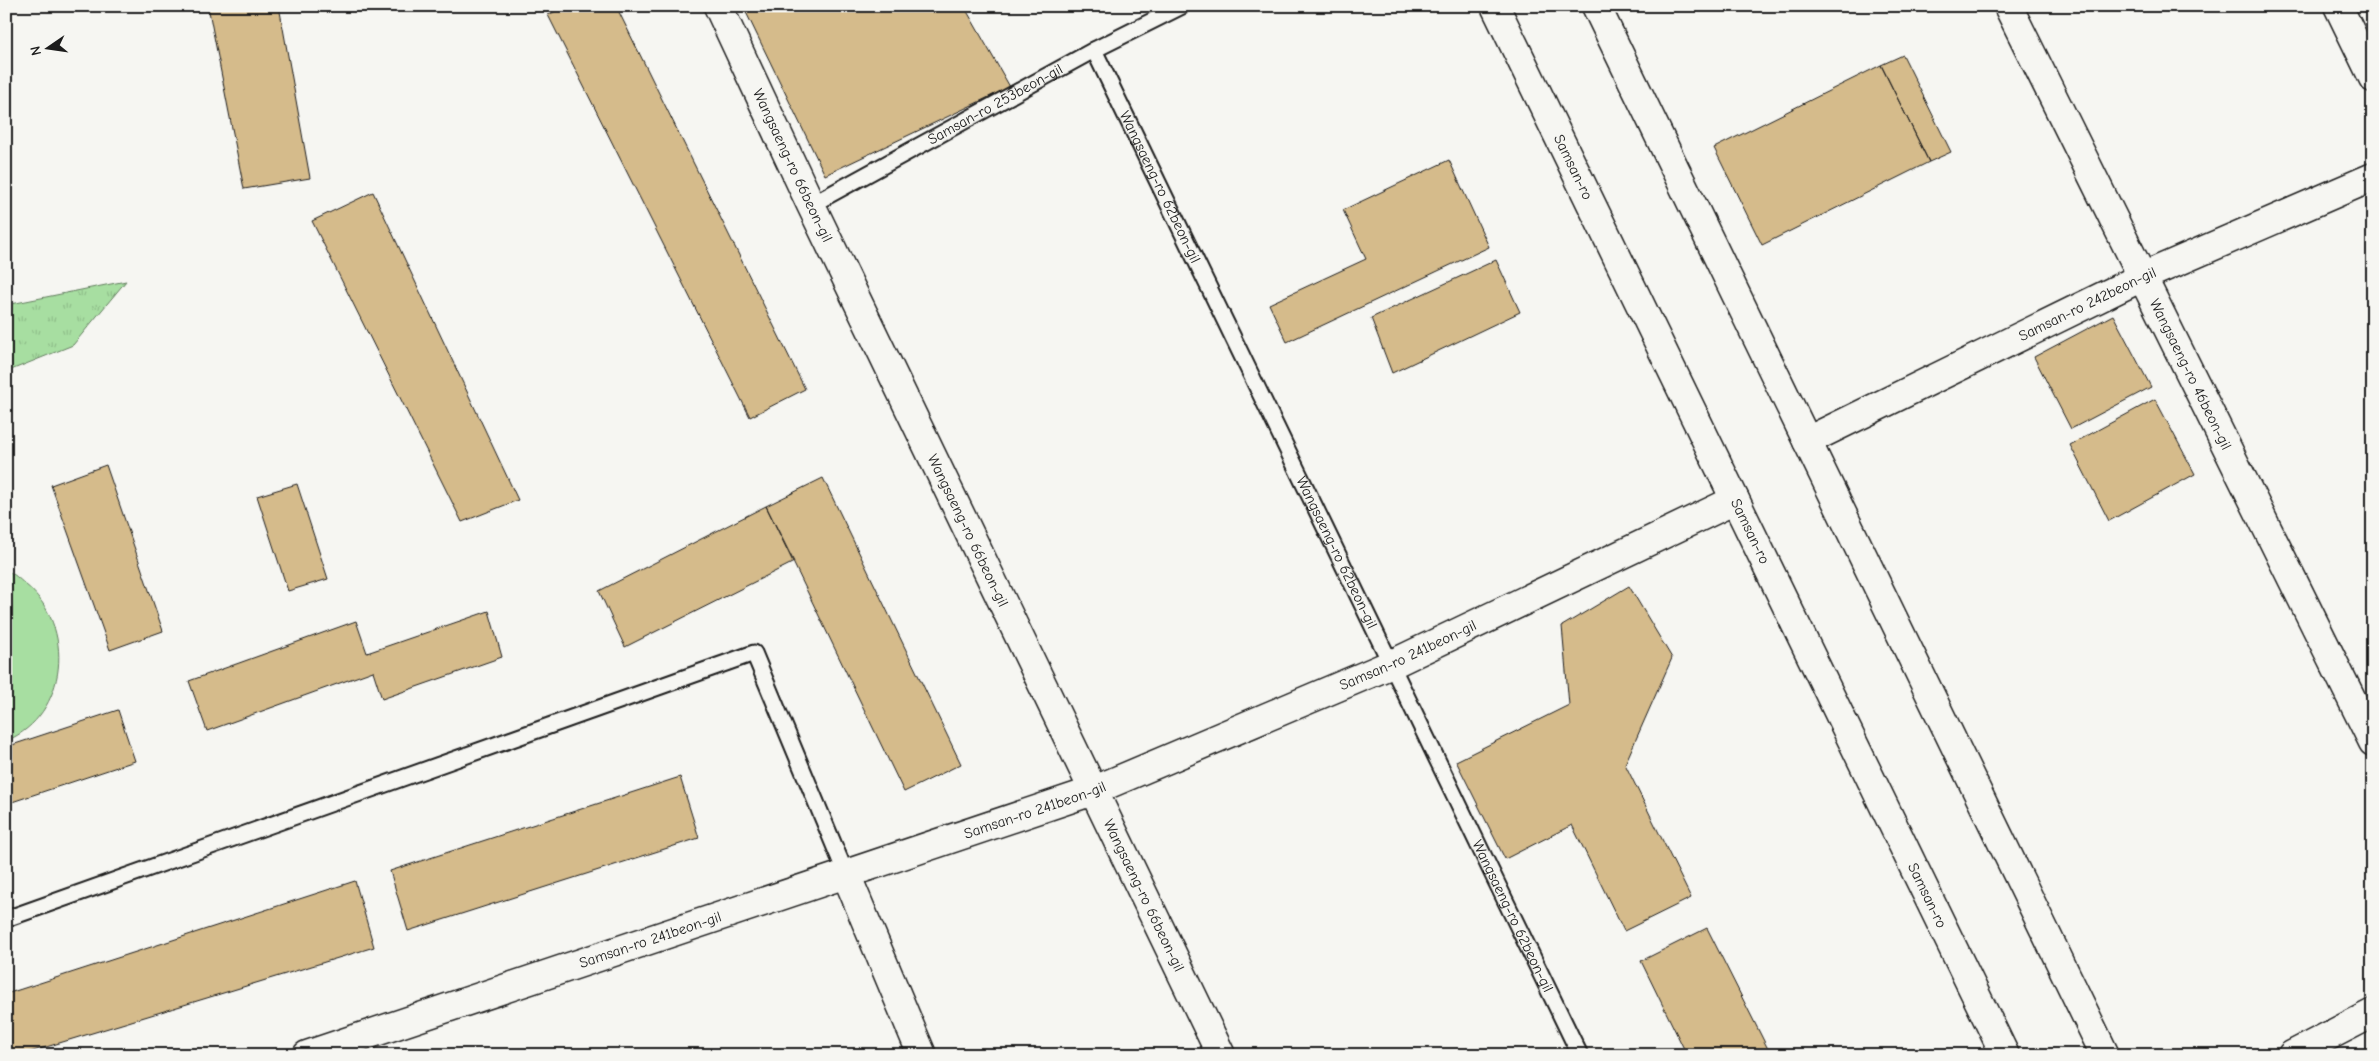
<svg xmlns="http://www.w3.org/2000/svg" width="2379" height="1061" font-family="'Comic Neue',sans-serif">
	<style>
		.grass { fill: url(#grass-tufts); stroke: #627d5e }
		.park { fill: #a7dea1; stroke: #627d5e }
		.building { fill: #d5bb8b; stroke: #1c1c1c }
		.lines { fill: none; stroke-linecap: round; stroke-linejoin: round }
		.lane-casing { stroke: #1c1c1c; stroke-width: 19 }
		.street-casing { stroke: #1c1c1c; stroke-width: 31 }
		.secondary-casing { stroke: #1c1c1c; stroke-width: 31 }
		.lane { stroke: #f6f6f2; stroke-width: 15 }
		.street { stroke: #f6f6f2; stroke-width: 28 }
		.secondary { stroke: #f6f6f2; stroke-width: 28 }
		.labels { text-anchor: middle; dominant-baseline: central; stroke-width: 4.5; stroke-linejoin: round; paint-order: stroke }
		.street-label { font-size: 15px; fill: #1c1c1c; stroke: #f6f6f2 }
	</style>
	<defs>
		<pattern id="grass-tufts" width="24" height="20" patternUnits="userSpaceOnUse" patternTransform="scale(1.25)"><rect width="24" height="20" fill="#a7dea1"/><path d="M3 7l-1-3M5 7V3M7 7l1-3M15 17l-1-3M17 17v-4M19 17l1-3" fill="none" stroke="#8fbe8a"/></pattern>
	</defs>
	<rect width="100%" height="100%" fill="#f6f6f2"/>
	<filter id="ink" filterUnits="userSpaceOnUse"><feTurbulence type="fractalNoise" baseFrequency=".02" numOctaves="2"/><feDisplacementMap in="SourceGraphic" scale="10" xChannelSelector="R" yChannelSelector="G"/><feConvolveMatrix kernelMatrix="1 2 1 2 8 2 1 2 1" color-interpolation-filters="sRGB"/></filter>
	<g filter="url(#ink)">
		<path class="grass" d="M126 281 73 345 6 372V305Z"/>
		<path class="park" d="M6 571C14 573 19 579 25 584 76 625 69 715 6 741Z"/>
		<path class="building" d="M208 6H279L310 178 244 189Z
			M566 6H616L805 389 750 417 548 15Z
			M743 6H964L1010 87 825 175Z
			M1903 55 1951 152 1929 162 1881 65Z
			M1881 65 1929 162 1762 245 1714 148Z
			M1449 160 1489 247 1287 342 1269 304 1366 259 1343 210Z
			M373 192 518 500 462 522 312 221Z
			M1496 260 1520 312 1392 373 1371 318Z
			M2113 315 2151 387 2071 429 2034 357Z
			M2155 399 2195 474 2109 521 2070 445Z
			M106 465 163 631 110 650 51 485Z
			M823 478 961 764 904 792 766 506Z
			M297 484 328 579 288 591 257 496Z
			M766 506 794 562 625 647 599 591Z
			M1629 586 1672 658 1625 764 1691 898 1624 931 1572 825 1505 859 1456 761 1569 705 1562 626Z
			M489 611 502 657 382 699 373 671 207 731 189 681 356 621 367 653Z
			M118 710 135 761 6 804V747Z
			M680 777 699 838 408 931 390 871Z
			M355 881 374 947 20 1055H6V994Z
			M1707 928 1771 1055H1687L1641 961Z"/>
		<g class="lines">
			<g class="lane-casing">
				<g id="lane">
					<path id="s1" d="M1094 50 1580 1055"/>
					<path id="s2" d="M811 205 1094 50 1182 6"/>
					<path d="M6 919 754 653 846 874"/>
				</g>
			</g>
			<g class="street-casing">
				<g id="street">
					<path id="s3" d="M718 6 811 205 1221 1055"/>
					<path id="s4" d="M2008 6 2373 742"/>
					<path d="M2338 6 2373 78"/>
					<path id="s5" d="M1807 441 2142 277 2373 177"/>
					<path d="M846 874 922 1055"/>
					<path id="s6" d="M307 1055 1090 792 1392 664 1735 500"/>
					<path d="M2292 1055 2373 1013"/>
				</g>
			</g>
			<g class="secondary-casing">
				<g id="secondary">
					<path id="s7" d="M1495 6 2005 1055"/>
					<path d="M1596 6 2105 1055"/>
				</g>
			</g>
			<use href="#lane" class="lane"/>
			<use href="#street" class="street"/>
			<use href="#secondary" class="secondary"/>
		</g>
	</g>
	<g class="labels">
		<g class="street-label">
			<text stroke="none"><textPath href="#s2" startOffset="210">Samsan-ro 253beon-gil</textPath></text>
			<text stroke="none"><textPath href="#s3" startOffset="176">Wangsaeng-ro 66beon-gil</textPath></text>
			<text stroke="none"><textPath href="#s7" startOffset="179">Samsan-ro</textPath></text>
			<text stroke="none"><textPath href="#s1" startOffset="152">Wangsaeng-ro 62beon-gil</textPath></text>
			<text stroke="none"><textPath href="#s5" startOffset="312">Samsan-ro 242beon-gil</textPath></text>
			<text stroke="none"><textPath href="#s4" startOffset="411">Wangsaeng-ro 46beon-gil</textPath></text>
			<text stroke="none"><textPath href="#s3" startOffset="581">Wangsaeng-ro 66beon-gil</textPath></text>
			<text stroke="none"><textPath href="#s7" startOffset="584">Samsan-ro</textPath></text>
			<text stroke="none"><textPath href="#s1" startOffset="558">Wangsaeng-ro 62beon-gil</textPath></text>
			<text stroke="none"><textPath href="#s6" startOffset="1172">Samsan-ro 241beon-gil</textPath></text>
			<text stroke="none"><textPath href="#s6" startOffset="768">Samsan-ro 241beon-gil</textPath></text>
			<text stroke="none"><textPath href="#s7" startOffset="989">Samsan-ro</textPath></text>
			<text stroke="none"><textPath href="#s3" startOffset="986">Wangsaeng-ro 66beon-gil</textPath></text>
			<text stroke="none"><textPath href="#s1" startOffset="962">Wangsaeng-ro 62beon-gil</textPath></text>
			<text stroke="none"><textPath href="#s6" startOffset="362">Samsan-ro 241beon-gil</textPath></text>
		</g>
	</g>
	<rect width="2379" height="1061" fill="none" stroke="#f6f6f2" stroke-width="25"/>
	<rect x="12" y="12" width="2354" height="1036" fill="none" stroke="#1c1c1c" stroke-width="2" filter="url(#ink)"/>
	<g transform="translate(48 48) rotate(257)" stroke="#f6f6f2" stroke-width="4" paint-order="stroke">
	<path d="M0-4L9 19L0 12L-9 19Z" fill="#1c1c1c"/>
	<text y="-8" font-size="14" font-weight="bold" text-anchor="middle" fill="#1c1c1c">N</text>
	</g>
</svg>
